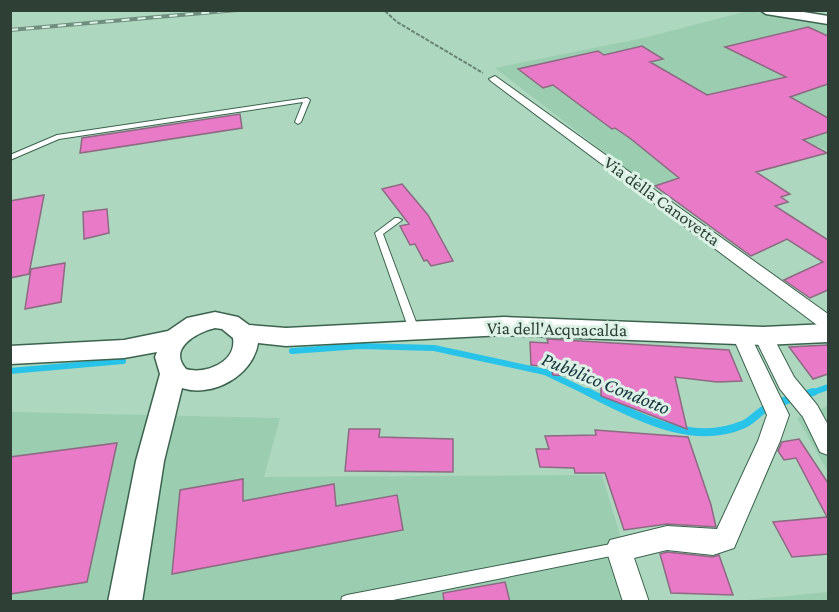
<svg xmlns="http://www.w3.org/2000/svg" width="839" height="612" font-family="'Crimson Pro',serif">
	<style>
		.built { fill: #9bcdb1 }
		.lines { fill: none; stroke-linecap: round; stroke-linejoin: round }
		.stream-far1 { stroke: #27c3e9; stroke-width: 6 }
		.stream { stroke: #27c3e9; stroke-width: 8 }
		.building { fill: #e87ac8; stroke: #8d6a81; stroke-width: 1.5 }
		.service-casing { stroke: #3c634e; stroke-width: 2 }
		.minor-casing { stroke: #3c634e; stroke-width: 2 }
		.tertiary-casing { stroke: #3c634e; stroke-width: 3 }
		.path { stroke: #688474; stroke-width: 2; stroke-dasharray: 4 1.5; stroke-linecap: butt }
		.service { fill: #fff; fill-rule: evenodd }
		.minor { fill: #fff; fill-rule: evenodd }
		.tertiary { fill: #fff; fill-rule: evenodd }
		.rail-casing { stroke: #708e7d; stroke-width: 4 }
		.rail { stroke: #ddf2e6; stroke-width: 2; stroke-dasharray: 8; stroke-linecap: butt }
		.labels { text-anchor: middle; dominant-baseline: central; stroke-width: 6; stroke-linejoin: round; paint-order: stroke }
		.street-label { font-size: 18px; fill: #2e3f35; stroke: #ddf2e6 }
		.water-label { font-size: 20px; font-style: italic; fill: #17353e; stroke: #ddf2e6 }
	</style>
	<rect width="100%" height="100%" fill="#add7bf"/>
	<path class="built" d="M748 11 828 22V151L818 146 652 189 495 68 643 38Z
		M828 406V472L797 418Z
		M11 412 280 418 264 477 602 475 640 601 11 602Z
		M828 592V601H737Z"/>
	<g class="lines">
		<path class="stream-far1" d="M292 351 360 346 434 348 545 372 591 394
			M10 371 123 361
			M809 394 828 387"/>
		<path class="stream" d="M588 392C634 414 690 447 742 425 751 422 757 413 765 409 779 401 798 397 813 392"/>
	</g>
	<path class="building" d="M808 27 828 36V84L790 97 828 118V132L803 140 827 153 756 172 790 194 781 197 788 202 775 206 828 240V290L810 298 784 280 823 262 787 239 751 256 655 186 679 178 631 139 615 128 612 129 553 85 543 88 518 69 598 51 604 55 642 46 663 59 650 62 707 95 786 77 725 47Z
		M240 114 242 128 80 153 82 138Z
		M402 184 428 215 453 261 431 266 427 260 424 261 415 244 410 245 400 226 409 224 382 189Z
		M44 195 29 274 10 278V201Z
		M107 209 109 233 84 239 83 212Z
		M65 263 61 302 25 309 31 269Z
		M547 339 729 350 742 381 717 382 675 377 687 429 601 396V377L553 375 551 367 531 365 530 342 548 343Z
		M828 345V374L813 379 789 347Z
		M349 429H380L379 437 453 439V472L345 471Z
		M595 430 688 437 711 505 716 527 667 524 624 530 605 473H575L574 468 540 467 536 449H549L545 436 596 435Z
		M799 439 828 483V554L792 557 773 522 827 517 796 458 784 460 778 451 782 442Z
		M117 443 87 582 10 594V457Z
		M243 479V501L334 484 336 506 397 495 403 530 172 574 180 490Z
		M667 552 713 557 719 555 733 595 671 593 660 554Z
		M505 582 510 602H444L443 593Z"/>
	<g class="lines">
		<g class="service-casing">
			<path id="service" d="M307 98 310 100 301 122 298 124 295 122 303 102 59 139 10 160V155L57 135Z
				M395 218H398L402 220 383 234 419 330 417 332H411L409 330 375 233Z
				M616 543 620 545 622 549 620 553 616 555 383 602H341L342 597 347 595Z"/>
		</g>
		<g class="minor-casing">
			<path id="minor" d="M495 76 828 314V330L821 328 491 81 489 79Z
				M741 328 748 330 750 335 789 415 780 441 734 548 713 555 667 550 634 558 649 602H623L606 549 610 540 667 526 717 529 758 441 767 415 732 335 734 330Z
				M763 329 770 331 794 377 817 405 828 425V455L820 452 803 417 780 389 754 336 756 331Z"/>
		</g>
		<g class="tertiary-casing">
			<path id="tertiary" d="M760 10H791L828 16V24L766 14Z
				M215 312 238 317 249 325 286 328 504 317 763 327 828 324V342L763 345 504 335 286 346 258 343C253 376 212 398 182 388L164 461 142 602H108L136 461 160 374 155 357 157 352 124 358 10 364V346L124 340 168 331 187 318ZM215 328 222 329 233 338C237 362 205 375 186 369 167 348 198 332 215 328Z"/>
		</g>
		<path class="path" d="M385 11 397 22 483 73"/>
		<use href="#service" class="service"/>
		<use href="#minor" class="minor"/>
		<use href="#tertiary" class="tertiary"/>
		<g class="rail-casing">
			<path id="rail" d="M10 30 237 10"/>
		</g>
		<use href="#rail" class="rail"/>
	</g>
	<g class="labels">
		<g class="street-label">
			<text transform="translate(662 201) rotate(36)">Via della Canovetta</text>
			<text transform="translate(557 329) rotate(1)">Via dell'Acquacalda</text>
		</g>
		<g class="water-label">
			<text transform="translate(606 383) rotate(22)">Pubblico Condotto</text>
		</g>
	</g>
	<rect width="839" height="612" fill="none" stroke="#2e3f35" stroke-width="24"/>
</svg>
